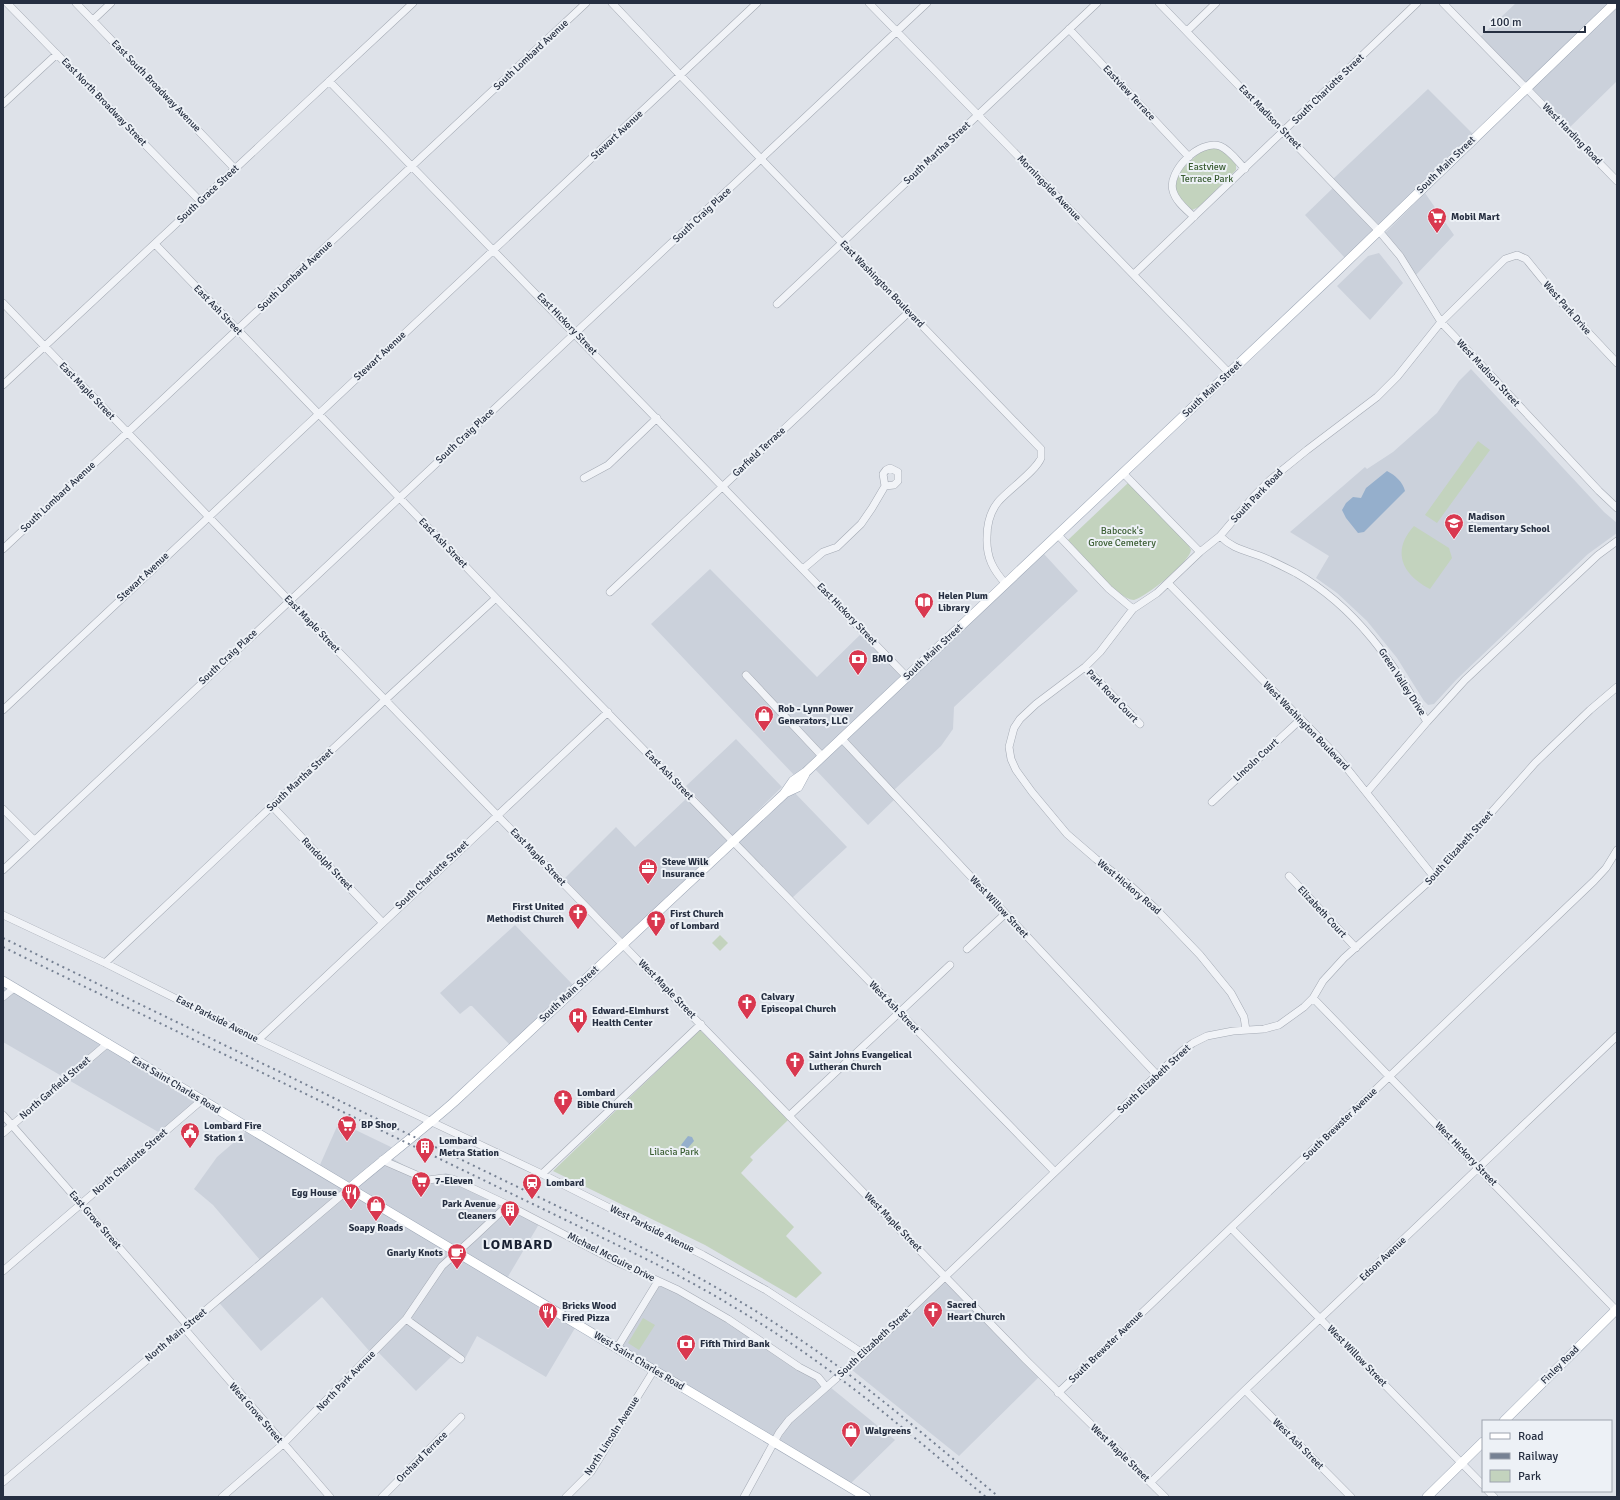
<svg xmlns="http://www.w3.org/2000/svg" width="1620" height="1500" font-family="Signika,sans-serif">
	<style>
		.built { fill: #cbd1db }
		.green { fill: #c3d3be }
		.water { fill: #95afcc }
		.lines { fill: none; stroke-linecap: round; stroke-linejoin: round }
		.minor-casing { stroke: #a3a9b3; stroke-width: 8 }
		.major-casing { stroke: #9ca6b5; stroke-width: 10 }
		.minor { stroke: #f1f3f7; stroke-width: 7 }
		.major { stroke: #fff; stroke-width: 9 }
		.rail { stroke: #768193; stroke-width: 2; stroke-dasharray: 2 4; stroke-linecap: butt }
		.labels { text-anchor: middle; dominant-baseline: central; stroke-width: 4; stroke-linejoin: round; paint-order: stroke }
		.street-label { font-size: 10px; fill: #262f41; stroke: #edf1f6 }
		.park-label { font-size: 10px; fill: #3a5d32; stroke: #edf1f6 }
		.poi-label { font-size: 10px; font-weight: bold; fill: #262f41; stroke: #edf1f6; text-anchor: start }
		.district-label { font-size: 14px; font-weight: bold; letter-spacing: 1px; fill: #182031; stroke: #edf1f6 }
	</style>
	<rect width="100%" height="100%" fill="#dee2e9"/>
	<path class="built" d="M1516 3H1611L1527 84 1480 37Z
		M1617 7V81L1565 132 1526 93Z
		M1428 89 1474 135 1380 226 1333 179Z
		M1334 187 1375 230 1345 258 1305 215Z
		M1425 193 1454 235 1416 275 1385 233Z
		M1379 253 1403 283 1370 320 1337 286 1368 256Z
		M1471 369 1604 512 1617 523V533L1588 554 1456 680 1434 704 1428 705 1424 701 1397 658 1367 621 1337 593 1316 578 1329 556 1290 532 1365 467 1367 469 1393 452 1437 413 1459 381Z
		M1044 554 1078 591 954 707 953 729 941 746 894 790 846 739Z
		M710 569 817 677 865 630 906 672 795 776 651 624Z
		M736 739 782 787 732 836 686 786Z
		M841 742 895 799 868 825 814 768Z
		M792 790 847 847 792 898 737 841Z
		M687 798 727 840 624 940 564 879 616 827 635 847Z
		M515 925 574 986 509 1044 472 1006H470L460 1014 440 993Z
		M3 985 196 1101 160 1133 3 1042Z
		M339 1122 393 1148 349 1184 319 1167Z
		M247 1131 575 1328 546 1377 477 1336 462 1364 452 1356 416 1391 379 1353H371L322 1297 261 1351 215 1298 260 1260 213 1205 194 1189 217 1157Z
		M390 1157 419 1174 429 1177 436 1176 446 1173 542 1219 506 1280 354 1188Z
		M946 1281 1039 1377 959 1456 852 1370Z
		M655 1282 703 1306 816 1378 822 1386 785 1420 773 1438 617 1345Z
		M830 1387 895 1440 850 1484 779 1441 791 1422Z"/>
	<path class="green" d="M1216 148 1225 152 1236 164V170L1199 207 1192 210 1184 203 1176 193 1175 181 1181 170 1198 154 1205 149Z
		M1478 441 1490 450 1437 523 1425 515Z
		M1128 483 1188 544 1191 550C1190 562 1146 597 1134 600 1118 600 1080 552 1068 540Z
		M1414 526 1449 548 1452 558 1430 589C1402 575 1391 551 1414 526Z
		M720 935 728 943 720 951 712 943Z
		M700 1030 788 1120 750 1157 753 1160 741 1173 794 1227 786 1236 822 1273 796 1298 705 1245 553 1171Z
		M643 1318 655 1325 639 1350 628 1343Z"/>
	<path class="water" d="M1387 471C1395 475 1403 482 1405 491L1364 532 1358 533 1346 518 1342 510 1346 503 1353 497 1361 498 1366 488Z
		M688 1136 692 1137 694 1141 688 1148 684 1149 681 1145Z"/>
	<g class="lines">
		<g class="minor-casing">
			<path id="minor" d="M7 3 200 201
				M76 3 235 169
				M612 3 680 75 1041 449C1041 452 1041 455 1041 458 1036 471 1008 490 998 502 990 512 987 525 987 537 986 557 993 570 1006 584
				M869 3 1229 373
				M1159 3 1379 231 1400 256 1441 322 1599 491 1617 508
				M1443 3 1617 181
				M93 20 111 3
				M1069 29 1189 157
				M1187 31 1216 3
				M329 81 907 677
				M3 104 57 54
				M1194 217C1187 210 1176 202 1173 191 1167 171 1200 139 1220 146 1230 150 1238 162 1245 169
				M155 244 496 598 1055 1172
				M1134 274 1417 3
				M3 303 330 643 1026 1360 1165 1497
				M777 304 1097 3
				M3 385 413 3
				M890 468 898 472V481L894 485 885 486 883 474 886 470Z
				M1123 473 1200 552
				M584 478 608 465 657 418
				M1058 535 1109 589 1133 609
				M1220 536C1233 549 1244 550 1260 556 1273 561 1284 567 1296 573 1356 607 1394 663 1427 722L1367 792
				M3 549 586 3
				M803 569 823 552 837 547 861 524 872 508 885 486
				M1168 583 1337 756 1434 877
				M610 592 909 312
				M1085 667 1140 724
				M746 675 822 756
				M3 710 757 3
				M1427 722 1465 680 1598 555 1617 541
				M841 738 1157 1075
				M1212 802 1301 719
				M272 806 382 922
				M3 809 34 840
				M3 870 927 3
				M1289 876 1356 948
				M3 915 105 963 258 1040 542 1174 703 1255 766 1290 864 1354
				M967 949 1005 914
				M105 963 386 699 496 598
				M3 997 14 988
				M1313 998 1617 1311
				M1246 1030 1244 1017 1231 993 1200 955 1155 908 1132 887 1096 859 1067 834 1032 792 1016 770 1011 759 1009 747 1014 728 1020 719 1036 704 1085 667 1100 652 1133 609 1157 593 1200 552 1220 536 1254 496 1270 480 1307 450 1377 397 1397 377 1441 322 1505 259 1517 255 1526 259 1570 313 1617 363
				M258 1040 608 712
				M3 1115 187 1325
				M790 1115 950 965
				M3 1133 108 1043
				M382 1160 428 1180 443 1178 453 1179 508 1205 613 1260 678 1290 728 1319 799 1367 818 1377 826 1387
				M542 1174 701 1024
				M1231 1228 1483 1485
				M3 1271 202 1100
				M406 1319 461 1359
				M184 1328 330 1497
				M617 1348 658 1281
				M1245 1390 1351 1497
				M1058 1393 1594 881 1606 868 1617 850
				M3 1482 350 1188
				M1151 1482 1245 1390 1617 1036
				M1488 1491 1494 1497
				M222 1497 283 1444 406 1319 442 1266 472 1239 508 1205
				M382 1497 461 1417
				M566 1497 591 1472 654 1370
				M744 1497 779 1433 789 1420 864 1354 1182 1051 1193 1043 1207 1036 1233 1031 1264 1029 1279 1025 1304 1007 1313 998 1323 981 1344 958 1434 877 1535 763 1590 710 1617 687"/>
		</g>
		<g class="major-casing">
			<path id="major" d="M785 793 798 787 805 774
				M3 981 866 1497
				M350 1188C384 1159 420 1132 454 1102L784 794 793 781 806 772 1334 274 1615 3
				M1504 1421 1617 1309
				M1427 1497 1483 1442"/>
		</g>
		<use href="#minor" class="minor"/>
		<use href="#major" class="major"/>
		<path class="rail" d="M3 938 617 1235C690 1271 761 1311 828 1359 887 1402 943 1451 999 1497
			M3 947 642 1257C711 1291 777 1331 838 1377 889 1415 937 1457 986 1497"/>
	</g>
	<defs>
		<g id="supermarket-pin" transform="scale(1)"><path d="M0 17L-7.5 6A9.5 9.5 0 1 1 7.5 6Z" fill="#d9384f" stroke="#edf1f6"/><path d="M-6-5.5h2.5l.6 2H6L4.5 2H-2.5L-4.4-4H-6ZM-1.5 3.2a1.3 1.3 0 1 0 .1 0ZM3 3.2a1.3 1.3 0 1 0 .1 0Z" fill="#fff"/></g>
		<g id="school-pin" transform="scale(1)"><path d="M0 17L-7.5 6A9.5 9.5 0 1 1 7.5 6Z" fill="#d9384f" stroke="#edf1f6"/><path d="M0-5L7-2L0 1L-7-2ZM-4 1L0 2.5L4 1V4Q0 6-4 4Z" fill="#fff"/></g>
		<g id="library-pin" transform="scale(1)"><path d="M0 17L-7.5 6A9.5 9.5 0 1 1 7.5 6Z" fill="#d9384f" stroke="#edf1f6"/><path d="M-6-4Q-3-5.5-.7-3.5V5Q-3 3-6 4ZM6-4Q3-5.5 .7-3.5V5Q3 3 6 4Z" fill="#fff"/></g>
		<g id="bank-pin" transform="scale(1)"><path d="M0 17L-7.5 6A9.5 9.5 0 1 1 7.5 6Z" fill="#d9384f" stroke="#edf1f6"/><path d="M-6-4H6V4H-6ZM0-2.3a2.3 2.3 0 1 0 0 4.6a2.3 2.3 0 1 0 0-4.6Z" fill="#fff"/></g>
		<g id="shop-pin" transform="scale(1)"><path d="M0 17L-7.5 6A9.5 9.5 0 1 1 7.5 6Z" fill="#d9384f" stroke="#edf1f6"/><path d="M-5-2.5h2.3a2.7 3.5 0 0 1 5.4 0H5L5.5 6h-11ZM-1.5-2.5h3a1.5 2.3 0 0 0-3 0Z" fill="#fff"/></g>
		<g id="office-pin" transform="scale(1)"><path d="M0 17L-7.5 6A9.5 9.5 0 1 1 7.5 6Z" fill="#d9384f" stroke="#edf1f6"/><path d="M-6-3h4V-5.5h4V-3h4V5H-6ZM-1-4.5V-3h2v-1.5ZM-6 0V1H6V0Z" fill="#fff"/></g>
		<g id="church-pin" transform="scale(1)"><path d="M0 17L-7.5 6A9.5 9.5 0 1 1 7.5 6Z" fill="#d9384f" stroke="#edf1f6"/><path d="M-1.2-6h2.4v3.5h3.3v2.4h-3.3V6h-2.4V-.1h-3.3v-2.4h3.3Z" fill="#fff"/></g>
		<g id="hospital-pin" transform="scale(1)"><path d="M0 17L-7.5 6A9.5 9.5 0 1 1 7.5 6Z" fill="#d9384f" stroke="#edf1f6"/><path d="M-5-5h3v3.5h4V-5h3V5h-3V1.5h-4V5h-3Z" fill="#fff"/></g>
		<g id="civic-pin" transform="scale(1)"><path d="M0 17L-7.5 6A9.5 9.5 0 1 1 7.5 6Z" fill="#d9384f" stroke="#edf1f6"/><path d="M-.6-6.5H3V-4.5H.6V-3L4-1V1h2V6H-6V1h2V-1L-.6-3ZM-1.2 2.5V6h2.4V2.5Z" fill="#fff"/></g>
		<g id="building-pin" transform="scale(1)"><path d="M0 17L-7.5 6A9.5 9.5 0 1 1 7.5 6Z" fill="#d9384f" stroke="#edf1f6"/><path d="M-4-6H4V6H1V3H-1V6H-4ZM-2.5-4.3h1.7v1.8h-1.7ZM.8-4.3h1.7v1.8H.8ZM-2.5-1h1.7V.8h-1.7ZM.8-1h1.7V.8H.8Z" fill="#fff"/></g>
		<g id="station-pin" transform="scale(1)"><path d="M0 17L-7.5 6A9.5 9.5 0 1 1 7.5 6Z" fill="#d9384f" stroke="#edf1f6"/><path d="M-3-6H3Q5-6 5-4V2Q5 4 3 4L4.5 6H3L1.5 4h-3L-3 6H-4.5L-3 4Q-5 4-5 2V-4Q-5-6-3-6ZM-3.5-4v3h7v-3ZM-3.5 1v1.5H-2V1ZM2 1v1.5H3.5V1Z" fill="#fff"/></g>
		<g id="restaurant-pin" transform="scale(1)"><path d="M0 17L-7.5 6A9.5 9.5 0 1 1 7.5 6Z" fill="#d9384f" stroke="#edf1f6"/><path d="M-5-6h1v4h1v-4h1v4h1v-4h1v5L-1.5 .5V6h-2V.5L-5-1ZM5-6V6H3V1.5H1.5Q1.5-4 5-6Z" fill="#fff"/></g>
		<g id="cafe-pin" transform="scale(1)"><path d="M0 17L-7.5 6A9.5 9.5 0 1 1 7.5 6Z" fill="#d9384f" stroke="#edf1f6"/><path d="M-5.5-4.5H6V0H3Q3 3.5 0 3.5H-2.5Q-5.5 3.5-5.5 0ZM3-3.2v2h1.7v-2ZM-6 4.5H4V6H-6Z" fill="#fff"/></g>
	</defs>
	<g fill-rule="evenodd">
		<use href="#supermarket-pin" x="1437" y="217"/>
		<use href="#school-pin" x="1454" y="523"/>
		<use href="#library-pin" x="924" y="602"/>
		<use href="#bank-pin" x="858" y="659"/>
		<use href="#shop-pin" x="764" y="715"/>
		<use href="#office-pin" x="648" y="868"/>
		<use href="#church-pin" x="578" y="913"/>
		<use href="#church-pin" x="656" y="920"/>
		<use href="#church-pin" x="747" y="1003"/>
		<use href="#hospital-pin" x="578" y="1017"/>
		<use href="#church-pin" x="795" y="1061"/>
		<use href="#church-pin" x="563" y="1099"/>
		<use href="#supermarket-pin" x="347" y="1125"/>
		<use href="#civic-pin" x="190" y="1132"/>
		<use href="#building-pin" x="425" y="1147"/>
		<use href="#supermarket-pin" x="421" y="1181"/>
		<use href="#station-pin" x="532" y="1183"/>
		<use href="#restaurant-pin" x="351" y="1193"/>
		<use href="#shop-pin" x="376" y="1205"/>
		<use href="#building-pin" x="510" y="1210"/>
		<use href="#cafe-pin" x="457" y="1253"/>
		<use href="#church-pin" x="933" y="1311"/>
		<use href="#restaurant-pin" x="548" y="1312"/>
		<use href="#bank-pin" x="686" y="1344"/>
		<use href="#shop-pin" x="851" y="1431"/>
	</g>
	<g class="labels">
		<g class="street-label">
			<text transform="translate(531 55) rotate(-43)">South Lombard Avenue</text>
			<text transform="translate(156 86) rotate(46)">East South Broadway Avenue</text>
			<text transform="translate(1328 89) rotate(-44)">South Charlotte Street</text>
			<text transform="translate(1129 93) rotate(47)">Eastview Terrace</text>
			<text transform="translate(104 102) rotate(46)">East North Broadway Street</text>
			<text transform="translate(1270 117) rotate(46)">East Madison Street</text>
			<text transform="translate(1572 134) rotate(46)">West Harding Road</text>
			<text transform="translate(617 135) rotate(-43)">Stewart Avenue</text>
			<text transform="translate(937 153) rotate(-43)">South Martha Street</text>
			<text transform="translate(1446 165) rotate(-44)">South Main Street</text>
			<text transform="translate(1049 188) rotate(46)">Morningside Avenue</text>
			<text transform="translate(208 194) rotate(-43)">South Grace Street</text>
			<text transform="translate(702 215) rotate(-43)">South Craig Place</text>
			<text transform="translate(295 276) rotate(-43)">South Lombard Avenue</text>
			<text transform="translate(882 284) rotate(46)">East Washington Boulevard</text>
			<text transform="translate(1567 308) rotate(49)">West Park Drive</text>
			<text transform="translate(218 310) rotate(46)">East Ash Street</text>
			<text transform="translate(567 324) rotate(46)">East Hickory Street</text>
			<text transform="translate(380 356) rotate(-43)">Stewart Avenue</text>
			<text transform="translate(1488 373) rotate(47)">West Madison Street</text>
			<text transform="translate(1212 389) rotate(-43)">South Main Street</text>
			<text transform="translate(87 391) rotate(46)">East Maple Street</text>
			<text transform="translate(465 436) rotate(-43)">South Craig Place</text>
			<text transform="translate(759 452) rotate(-43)">Garfield Terrace</text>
			<text transform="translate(1257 496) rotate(-46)">South Park Road</text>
			<text transform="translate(58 497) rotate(-43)">South Lombard Avenue</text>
			<text transform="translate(443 543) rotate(46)">East Ash Street</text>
			<text transform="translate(143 577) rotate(-43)">Stewart Avenue</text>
			<text transform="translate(847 614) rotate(46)">East Hickory Street</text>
			<text transform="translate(312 624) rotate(46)">East Maple Street</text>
			<text transform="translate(933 652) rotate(-43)">South Main Street</text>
			<text transform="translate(228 657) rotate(-43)">South Craig Place</text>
			<text transform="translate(1402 682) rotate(57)">Green Valley Drive</text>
			<text transform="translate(1112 696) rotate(46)">Park Road Court</text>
			<text transform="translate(1306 726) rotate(46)">West Washington Boulevard</text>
			<text transform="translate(1256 760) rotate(-43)">Lincoln Court</text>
			<text transform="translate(669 775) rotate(46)">East Ash Street</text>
			<text transform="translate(300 780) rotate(-43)">South Martha Street</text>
			<text transform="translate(1459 848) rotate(-48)">South Elizabeth Street</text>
			<text transform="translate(538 857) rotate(46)">East Maple Street</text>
			<text transform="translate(327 864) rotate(46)">Randolph Street</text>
			<text transform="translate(432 875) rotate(-43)">South Charlotte Street</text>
			<text transform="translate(1129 887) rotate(40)">West Hickory Road</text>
			<text transform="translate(999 907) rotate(47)">West Willow Street</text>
			<text transform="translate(1322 912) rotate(47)">Elizabeth Court</text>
			<text transform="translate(667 989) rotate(46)">West Maple Street</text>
			<text transform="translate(569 994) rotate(-43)">South Main Street</text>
			<text transform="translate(894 1007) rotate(46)">West Ash Street</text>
			<text transform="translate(217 1019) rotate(27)">East Parkside Avenue</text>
			<text transform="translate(1154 1079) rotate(-43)">South Elizabeth Street</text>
			<text transform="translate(176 1085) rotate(31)">East Saint Charles Road</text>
			<text transform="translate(55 1088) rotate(-41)">North Garfield Street</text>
			<text transform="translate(1340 1124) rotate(-44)">South Brewster Avenue</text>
			<text transform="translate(1466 1154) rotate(46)">West Hickory Street</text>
			<text transform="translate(130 1162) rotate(-41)">North Charlotte Street</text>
			<text transform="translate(95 1220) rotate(49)">East Grove Street</text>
			<text transform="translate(893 1222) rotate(46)">West Maple Street</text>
			<text transform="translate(652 1229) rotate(27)">West Parkside Avenue</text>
			<text transform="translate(611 1257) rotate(27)">Michael McGuire Drive</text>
			<text transform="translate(1383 1259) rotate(-43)">Edson Avenue</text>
			<text transform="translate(176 1335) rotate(-40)">North Main Street</text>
			<text transform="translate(874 1343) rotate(-43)">South Elizabeth Street</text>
			<text transform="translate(1106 1347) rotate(-44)">South Brewster Avenue</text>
			<text transform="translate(1357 1356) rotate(46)">West Willow Street</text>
			<text transform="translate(639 1361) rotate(31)">West Saint Charles Road</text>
			<text transform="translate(1560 1365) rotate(-45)">Finley Road</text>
			<text transform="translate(346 1381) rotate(-46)">North Park Avenue</text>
			<text transform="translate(256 1413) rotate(49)">West Grove Street</text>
			<text transform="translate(612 1436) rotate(-57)">North Lincoln Avenue</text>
			<text transform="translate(1298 1444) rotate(45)">West Ash Street</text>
			<text transform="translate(1120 1453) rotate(44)">West Maple Street</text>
			<text transform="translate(422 1457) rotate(-45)">Orchard Terrace</text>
		</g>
		<g class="park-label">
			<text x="1207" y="167">Eastview<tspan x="1207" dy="12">Terrace Park</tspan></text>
			<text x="1122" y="531">Babcock's<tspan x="1122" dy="12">Grove Cemetery</tspan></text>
			<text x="674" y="1152">Lilacia Park</text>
		</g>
		<g class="poi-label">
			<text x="1451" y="217">Mobil Mart</text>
			<text x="1468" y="517">Madison<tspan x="1468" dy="12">Elementary School</tspan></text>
			<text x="938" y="596">Helen Plum<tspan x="938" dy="12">Library</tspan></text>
			<text x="872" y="659">BMO</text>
			<text x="778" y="709">Rob - Lynn Power<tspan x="778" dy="12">Generators, LLC</tspan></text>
			<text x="662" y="862">Steve Wilk<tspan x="662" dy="12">Insurance</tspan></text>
			<text x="564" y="907" text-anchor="end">First United<tspan x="564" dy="12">Methodist Church</tspan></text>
			<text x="670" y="914">First Church<tspan x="670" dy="12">of Lombard</tspan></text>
			<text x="761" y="997">Calvary<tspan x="761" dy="12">Episcopal Church</tspan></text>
			<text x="592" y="1011">Edward-Elmhurst<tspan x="592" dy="12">Health Center</tspan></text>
			<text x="809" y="1055">Saint Johns Evangelical<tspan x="809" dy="12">Lutheran Church</tspan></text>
			<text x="577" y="1093">Lombard<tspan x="577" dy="12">Bible Church</tspan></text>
			<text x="361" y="1125">BP Shop</text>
			<text x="204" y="1126">Lombard Fire<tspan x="204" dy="12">Station 1</tspan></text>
			<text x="439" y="1141">Lombard<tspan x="439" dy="12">Metra Station</tspan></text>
			<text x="435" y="1181">7-Eleven</text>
			<text x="546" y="1183">Lombard</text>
			<text x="337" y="1193" text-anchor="end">Egg House</text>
			<text x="496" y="1204" text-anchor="end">Park Avenue<tspan x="496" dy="12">Cleaners</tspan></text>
			<text x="376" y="1228" text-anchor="middle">Soapy Roads</text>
			<text x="443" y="1253" text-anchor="end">Gnarly Knots</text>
			<text x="947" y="1305">Sacred<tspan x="947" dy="12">Heart Church</tspan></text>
			<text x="562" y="1306">Bricks Wood<tspan x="562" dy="12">Fired Pizza</tspan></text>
			<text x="700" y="1344">Fifth Third Bank</text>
			<text x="865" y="1431">Walgreens</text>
		</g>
		<g class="district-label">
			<text x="518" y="1244">LOMBARD</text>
		</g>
	</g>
	<rect width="1620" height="1500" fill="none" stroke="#262f41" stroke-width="8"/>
	<rect x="1482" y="1420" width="130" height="72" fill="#edf1f6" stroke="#9da3ae"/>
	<rect x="1490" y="1433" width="20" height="6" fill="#ffffff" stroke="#9da3ae"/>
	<text x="1518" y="1440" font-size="12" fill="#262f41">Road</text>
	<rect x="1490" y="1453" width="20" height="6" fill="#768193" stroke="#9da3ae"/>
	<text x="1518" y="1460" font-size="12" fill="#262f41">Railway</text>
	<rect x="1490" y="1470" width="20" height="12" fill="#c3d3be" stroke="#9da3ae"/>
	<text x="1518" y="1480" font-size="12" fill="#262f41">Park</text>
	<path d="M1484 26v6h101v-6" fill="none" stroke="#262f41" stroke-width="2"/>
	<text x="1490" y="26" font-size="12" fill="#262f41" stroke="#edf1f6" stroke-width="3" paint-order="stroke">100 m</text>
</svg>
